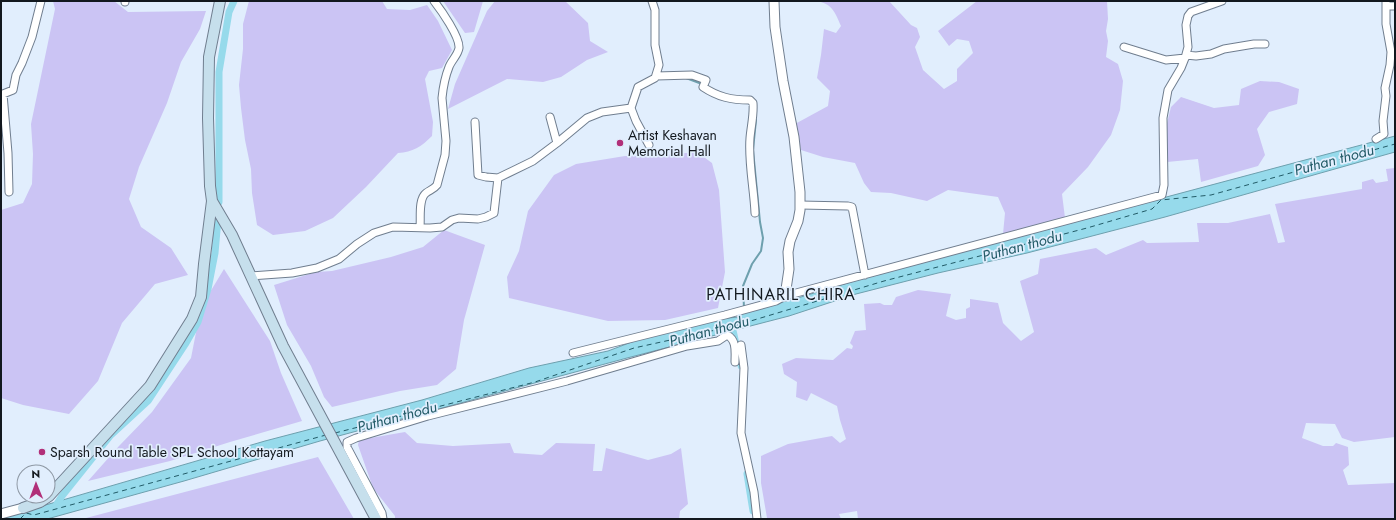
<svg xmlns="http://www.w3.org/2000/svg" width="1396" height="520" font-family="Jost,sans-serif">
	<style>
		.green { fill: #cbc4f4 }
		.water { fill: #96daeb; stroke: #6ea0ae }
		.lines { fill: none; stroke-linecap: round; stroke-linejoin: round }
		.stream { stroke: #6ea0ae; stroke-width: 2 }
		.canal { stroke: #96daeb; stroke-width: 7 }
		.ferry { stroke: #225b67; stroke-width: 1; stroke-dasharray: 5 4; stroke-linecap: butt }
		.minor-casing { stroke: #707e8f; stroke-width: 9 }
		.tertiary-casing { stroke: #707e8f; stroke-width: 11 }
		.secondary-casing { stroke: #707e8f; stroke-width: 12 }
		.minor { stroke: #fff; stroke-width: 7 }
		.tertiary { stroke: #fff; stroke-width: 9 }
		.secondary { stroke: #c6dfec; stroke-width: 10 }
		.poi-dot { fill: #b12f79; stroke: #e1eefd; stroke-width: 1.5 }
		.labels { text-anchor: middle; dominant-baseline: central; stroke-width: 3.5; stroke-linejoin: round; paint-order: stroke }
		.poi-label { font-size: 14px; fill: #12181e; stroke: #e1eefd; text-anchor: start }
		.water-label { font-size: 15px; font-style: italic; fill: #225b67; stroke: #e1eefd }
		.quarter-label { font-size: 16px; letter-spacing: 1px; fill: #12181e; stroke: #e1eefd }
	</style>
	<rect width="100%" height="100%" fill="#e1eefd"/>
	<path class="green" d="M53 1H114L128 12 206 11 200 29 181 62 167 103 139 167 129 199 141 227 171 248 188 275 155 284 122 323 98 381 69 414 23 405 1 398V210L23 203 32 184 33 154 31 124 55 9Z
		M249 1H382L387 9 410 10 427 5 438 21 452 50 442 68 429 71 425 79 433 122 432 136C421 147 413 152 398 153L366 187 333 218 305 231 273 235 257 225 252 193 251 169 245 140 241 108 239 85 243 49V24Z
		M443 1H483L474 32 465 33Z
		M495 1H565L588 23 590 41 608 52 587 60 561 77 543 82 507 79 448 109 455 84 487 11Z
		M815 1H889L911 25 917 28 920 37 915 47 923 70 944 89 957 81V69L973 53 969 41 957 39 949 46 938 31 977 1H1107L1108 19 1106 31 1108 41 1106 57 1118 64 1123 81 1120 110 1111 135 1088 167 1062 194 1065 218 1003 234 1005 213 998 197 948 190 927 201 891 193 871 192 864 183 855 163 823 157 801 150 795 124 828 106 830 91 817 78 821 55 824 29 836 33 841 26C835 12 832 3 815 1Z
		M1260 81 1279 82 1299 89 1297 104 1269 112 1257 129 1265 155 1258 166 1201 182 1198 159 1167 162 1166 127 1171 107 1181 97 1214 108 1239 105 1241 89Z
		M697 152 712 163 719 190 725 272 718 308 665 320 608 321 509 298 507 277 519 251 528 211 554 175 576 164 625 156H653Z
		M1395 168V437L1354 442 1342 438 1335 424 1306 423 1302 438 1323 446H1333L1336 443 1348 447 1349 465 1343 470 1348 485 1395 483V519H858L857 511 839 514 841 519 767 518 761 483V456L788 444 832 436 840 443 846 439 840 420 837 406 811 393 807 401 796 397 797 382 784 374 782 364 796 358 833 360 847 348 852 349 853 346 850 343 855 331 866 330 864 304 880 303 884 305H892L896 297 918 290 951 294 946 316 956 320 966 318V309L970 307V299L998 303 1003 323 1021 341 1034 332 1020 281 1038 274 1040 259 1096 248 1106 255 1143 240 1147 243 1199 242 1197 223H1228L1270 214 1278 243 1285 242 1275 204 1362 189V182L1373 179 1376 183 1388 181 1386 169Z
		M444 230 485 245 464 320 456 369 437 385 400 391 332 407 324 397 311 366 287 325 274 285 316 272 332 271 391 257 423 247Z
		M224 269 270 341 281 373 302 421 230 442 170 461 88 481 119 446 152 412 191 358 201 307Z
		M405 432 417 443 453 446 510 443 514 453 542 455 556 443 595 444 593 471H602L606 448 648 460 671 454 681 448 688 504 680 511 679 519H395V516L373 488 358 445 359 440Z
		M318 457 354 519H86V518Z"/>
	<path class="water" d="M1395 136V152L1165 217 1027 253 938 273 856 294 789 316 627 358 320 441 184 481 47 519H1V518L265 441 422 400 529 368 608 351 637 340 718 319 739 317 742 311 791 300 874 275Z"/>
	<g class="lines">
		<path class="stream" d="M686 78 702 84
			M744 308 743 286 752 264 761 251 763 238 760 222 753 150 756 120"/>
		<path class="canal" d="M219 202V72L229 12 234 1
			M732 326 741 366
			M747 474 753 511
			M55 507 62 496 110 436 148 401 186 343 198 322 208 289 215 253 218 219"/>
		<path class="ferry" d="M335 433 535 382 634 348 734 326 884 281 1087 228 1152 209 1161 200 1211 195 1395 144
			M20 519 26 513 34 515 326 435"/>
		<g class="minor-casing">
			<path id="minor" d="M125 1V2
				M1386 6H1395
				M1124 47 1166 60 1185 58
				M1186 55 1196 56 1211 54 1224 49 1254 44H1265
				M656 76 692 75 706 80 703 87C718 97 731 100 750 100L753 103C754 115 751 126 750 138 748 162 754 189 755 213
				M631 108 636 121 649 145
				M550 117 557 143
				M475 122 478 175 486 177 498 178
				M1376 139 1384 134 1383 121 1386 96 1385 88 1390 65 1391 52 1386 24V1
				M9 192 8 153 3 94 13 90 16 75 22 63 32 37 41 1
				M800 205 848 206 852 207 865 275
				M420 227C421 218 418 199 426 193 430 190 434 189 437 185L445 155 446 141 442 98C443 88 445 77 449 67 451 61 458 55 459 48 460 37 441 10 434 1
				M251 276 292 273 317 268 339 259 357 244 374 233 393 227 430 228 442 227 452 220 459 218 478 219 486 217 494 213 498 178 533 161 557 143 587 118 602 112 631 108 638 87 655 78 659 65 655 45V10L652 1
				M741 345 744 368 741 433 754 492 757 519
				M573 353 725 315 776 301 785 296 1162 195 1164 185 1163 118 1168 90 1181 68 1185 58 1188 47 1186 25 1188 16 1191 12 1222 1
				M383 519 382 513 347 447V442L356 438 428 416 567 381 687 346 718 341 727 335C737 340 735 352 735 362"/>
		</g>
		<g class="tertiary-casing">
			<path id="tertiary" d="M774 1 775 27 783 81 794 137 800 192V210L798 221 790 241 788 252 789 269 785 296
				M1 514 23 508"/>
		</g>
		<g class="secondary-casing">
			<path id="secondary" d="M212 201 232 235 283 346 376 519
				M23 508 40 502 49 496 150 386 192 319 201 297 204 264 212 201 210 186 208 118 209 57 220 1"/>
		</g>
		<use href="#minor" class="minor"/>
		<use href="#tertiary" class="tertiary"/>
		<use href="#secondary" class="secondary"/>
	</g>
	<g class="poi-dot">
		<circle cx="620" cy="143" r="4"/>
		<circle cx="42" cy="452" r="4"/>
	</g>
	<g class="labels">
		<g class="poi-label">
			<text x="628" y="135">Artist Keshavan<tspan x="628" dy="16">Memorial Hall</tspan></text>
			<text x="50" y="452">Sparsh Round Table SPL School Kottayam</text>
		</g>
		<g class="water-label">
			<text transform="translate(1334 160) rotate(-15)">Puthan thodu</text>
			<text transform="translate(1022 246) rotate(-15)">Puthan thodu</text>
			<text transform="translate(709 331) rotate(-15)">Puthan thodu</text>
			<text transform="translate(397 417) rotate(-15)">Puthan thodu</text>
		</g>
		<g class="quarter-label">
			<text x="781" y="294">PATHINARIL CHIRA</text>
		</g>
	</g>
	<rect width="1396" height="520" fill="none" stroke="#12181e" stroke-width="4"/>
	<g transform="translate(36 484) rotate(359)"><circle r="19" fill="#e1eefd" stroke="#8e98a4"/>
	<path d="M0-3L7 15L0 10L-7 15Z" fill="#b12f79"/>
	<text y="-6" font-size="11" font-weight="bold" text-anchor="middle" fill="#12181e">N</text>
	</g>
</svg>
